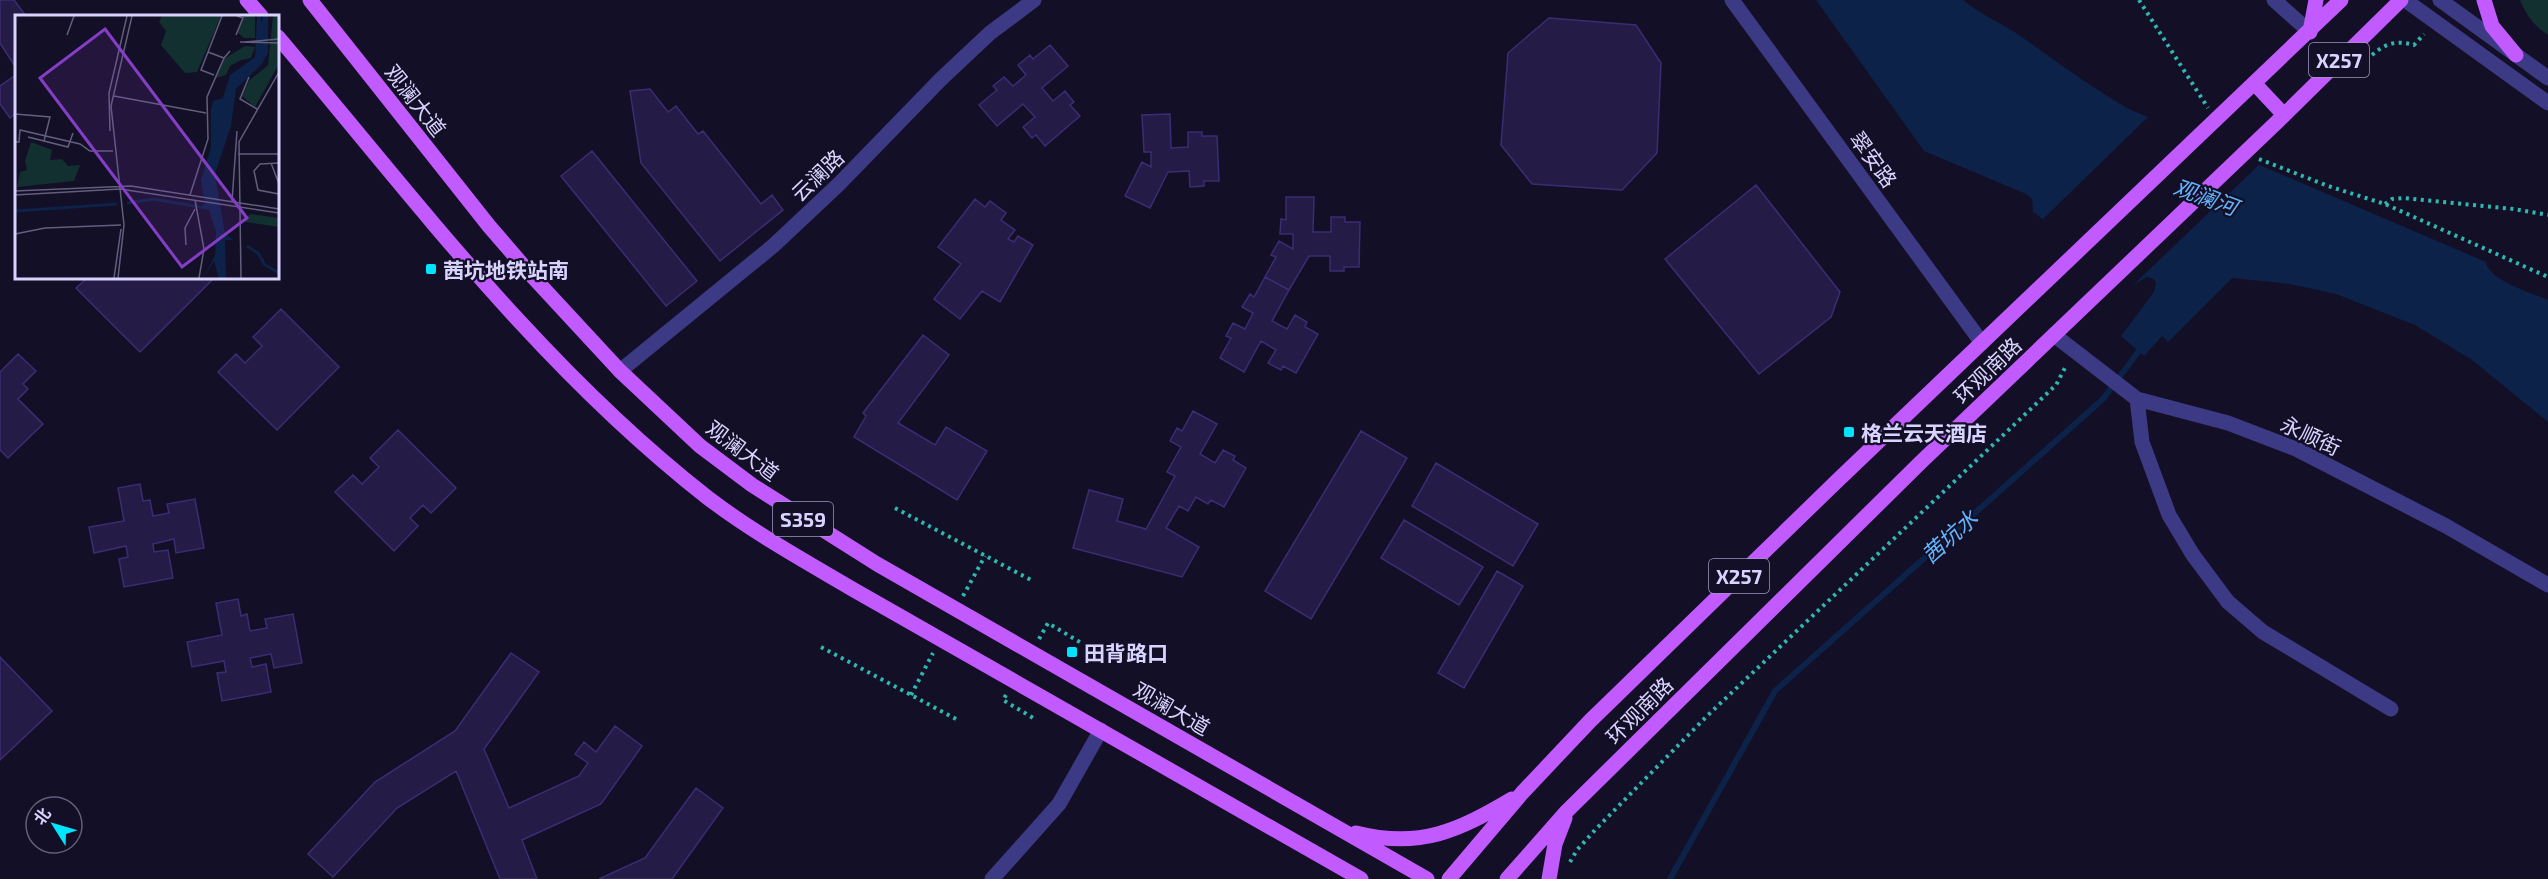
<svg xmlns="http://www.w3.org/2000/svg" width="2548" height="879" font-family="'Exo 2','Noto Sans SC',sans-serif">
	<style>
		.green { fill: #12302f }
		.water { fill: #0c2248 }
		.pier { fill: #130f26 }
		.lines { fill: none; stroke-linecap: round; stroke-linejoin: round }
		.stream { stroke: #0c2248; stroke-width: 6 }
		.building { fill: #241b47; stroke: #3b2d73; stroke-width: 1.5 }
		.path { stroke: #2fb8b0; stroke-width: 4; stroke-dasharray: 3 4.5; stroke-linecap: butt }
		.minor { stroke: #3d3a85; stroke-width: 15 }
		.major { stroke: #c25bff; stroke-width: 15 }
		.poi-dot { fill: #00e5ff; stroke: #130f26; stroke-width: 2 }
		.labels { text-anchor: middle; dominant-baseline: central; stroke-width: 4.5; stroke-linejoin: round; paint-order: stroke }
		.shield { fill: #130f26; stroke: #9e99be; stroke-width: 1.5 }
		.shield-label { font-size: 20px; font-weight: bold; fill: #d9d4ff }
		.street-label { font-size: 21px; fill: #d9d4ff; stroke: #130f26 }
		.poi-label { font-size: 21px; font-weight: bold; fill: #d9d4ff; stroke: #130f26; text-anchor: start }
		.water-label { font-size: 22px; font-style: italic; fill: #62b6ff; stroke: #130f26 }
		.inset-river { fill: none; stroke: #0c2248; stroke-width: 3 }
		.inset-road { fill: none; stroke: #625e7d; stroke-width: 1.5 }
		.view { fill: #843dc5; fill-opacity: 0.15; stroke: #843dc5; stroke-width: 3 }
		.inset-edge { fill: none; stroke: #d9d4ff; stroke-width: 3 }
	</style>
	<rect width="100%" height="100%" fill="#130f26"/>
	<path class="green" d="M2520 0H2548V35C2534 26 2526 15 2520 0Z"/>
	<path class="water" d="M1816 0H1963C1981 15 2002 23 2022 37 2057 62 2091 87 2129 109L2486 262C2488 280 2532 293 2548 300V422L2472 360 2415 325 2336 294 2290 284 2232 278 2168 342 2162 336 2144 356 2121 336 2154 292 2156 284 2154 279 2147 277 2135 284H2130L2033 212 2032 199 2026 194 1924 151Z"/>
	<path class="pier" d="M2150 115 2261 163 2131 287 2041 221Z"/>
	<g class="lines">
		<path class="stream" d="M1670 879 1775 691 2103 399 2144 344"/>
	</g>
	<path class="building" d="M0 0H14L26 16H16V68L0 43Z
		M1549 18 1636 25 1661 63 1657 153 1622 190 1532 184 1501 145 1508 53Z
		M1050 45 1068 66 1042 88 1053 101 1065 91 1074 102 1070 105 1080 116 1045 146 1036 135 1032 138 1023 127 1035 117 1023 104 997 126 979 105 997 90 993 86 1004 77 1013 86 1026 75 1018 65 1030 55 1033 59Z
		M16 75V113L10 118 0 104V86Z
		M650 89 668 112 676 106 698 134 703 131 761 204 772 195 783 210 720 261 641 163 630 91Z
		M1170 114 1171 148 1188 147V132H1202V136H1217L1219 181H1204V186L1190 187 1189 171 1168 172 1150 208 1125 196 1142 162 1151 167V152H1144L1142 115Z
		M592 151 697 281 666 306 561 176Z
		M1756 185 1840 292 1831 317 1759 374 1665 259Z
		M1286 197H1314L1313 232H1331V217H1345V222H1360L1359 267H1344V271H1330V256H1309L1289 290 1265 277 1276 257 1271 255 1279 241 1293 249V234H1280L1281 219 1286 220Z
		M975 199 985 207 990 201 1006 213 1001 220 1015 230 1008 239 1014 242 1018 236 1033 245 1000 302 982 291 960 319 934 299 961 264 938 247Z
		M1265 277 1289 290 1272 321 1287 329 1295 315 1307 322 1305 327 1318 334 1296 373 1283 366 1281 370 1268 363 1276 350 1261 341 1244 372 1220 358 1231 338 1226 336 1233 323 1245 329 1253 313 1242 307 1250 294 1254 297Z
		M87 278H214L140 352 76 288Z
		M281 309 339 367 277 430 218 372 236 354 245 363 262 346 253 337Z
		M923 335 949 355 898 423 935 445 946 427 987 451 957 500 854 437 866 416 863 413Z
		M18 354 36 371 23 384 28 389 18 399 43 424 8 458 0 450V372Z
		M1193 411 1217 424 1200 454 1215 463 1223 450 1235 456 1233 460 1246 468 1224 507 1211 500 1208 504 1196 497 1188 511 1179 506 1166 528 1199 547 1182 577 1073 548 1089 490 1123 499 1117 521 1146 529 1175 476 1167 472 1181 447 1170 441 1177 428 1182 431Z
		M398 430 456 488 431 513 423 505 410 518 418 526 394 551 335 492 353 475 362 484 379 467 370 458Z
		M1361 431 1407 458 1311 619 1265 591Z
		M1436 463 1538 524 1513 566 1412 506Z
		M140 484 143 501 150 500 153 516 169 513 167 504 195 499 204 548 176 553 174 539 153 544 154 552 168 550 173 578 124 587 119 559 128 557 126 546 94 553 89 527 124 521 118 488Z
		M1404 520 1483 567 1459 605 1381 558Z
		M1497 571 1523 586 1464 688 1438 673Z
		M238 599 241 616 247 614 250 631 267 628 265 619 293 614 302 663 274 668 271 654 250 658 252 667 266 664 271 692 222 701 217 673 226 672 224 661 192 667 187 642 222 635 216 603Z
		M511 653 539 672 484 749 509 808 579 776 588 763 575 754 584 742 596 752 615 726 642 746 601 804 522 840 537 879H500L456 771 397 808 333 877 308 854 375 782 455 731Z
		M0 657 52 711 0 760Z
		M696 788 723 808 672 879H599L645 858Z"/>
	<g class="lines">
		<path class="path" d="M2139 0 2208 108
			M2372 55C2386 43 2397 40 2414 45L2424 34
			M2259 159 2328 186 2385 204 2548 277
			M2385 204 2392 199 2404 198 2514 209 2548 215
			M895 508 1033 581
			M963 596 985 556
			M1039 639 1048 623 1083 644
			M821 647 958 720
			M911 695 933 653
			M1006 695 1003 700 1035 719
			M1570 862 1577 850 1595 830 1707 716 2056 385 2066 366"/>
		<path class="minor" d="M1732 0 1982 343
			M2274 0 2310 32
			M2405 0 2548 103
			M2440 0 2548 78
			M2054 335 2137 399 2228 423 2296 449 2446 526 2548 585
			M620 371 773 246 839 184 941 79 990 33 1034 0
			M2137 399 2142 442 2169 515 2193 555 2228 602 2263 632 2391 709
			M992 879 1059 804 1101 730"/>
		<path class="major" d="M247 0 261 16
			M310 0 489 226 533 277 620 371 700 446 752 485 877 564 1427 879
			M2484 0 2492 26 2516 55
			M2310 32 2316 0
			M278 37C413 197 541 368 708 498 754 533 805 561 854 590L1361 879
			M2255 84 2284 115
			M1356 833C1420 849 1458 831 1512 799
			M1449 879 1522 793 1590 721 1837 481 2341 0
			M1507 879 1567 811 1921 462 2278 121 2401 0
			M1549 879 1555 844 1565 818"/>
	</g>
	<g class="poi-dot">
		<rect x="425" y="263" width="12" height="12" rx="3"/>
		<rect x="1843" y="426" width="12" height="12" rx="3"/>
		<rect x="1066" y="646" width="12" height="12" rx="3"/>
	</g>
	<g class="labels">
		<g class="shield">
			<rect x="2309" y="43" width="60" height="34" rx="4.5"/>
			<rect x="773" y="502" width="60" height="34" rx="4.5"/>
			<rect x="1709" y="559" width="60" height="34" rx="4.5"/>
		</g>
		<g class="shield-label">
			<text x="2339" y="60">X257</text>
			<text x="803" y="519">S359</text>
			<text x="1739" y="576">X257</text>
		</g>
		<g class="street-label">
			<text transform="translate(416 100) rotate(52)">观澜大道</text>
			<text transform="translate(1874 159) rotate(54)">翠安路</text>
			<text transform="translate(817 175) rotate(-44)">云澜路</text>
			<text transform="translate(1987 370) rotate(-44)">环观南路</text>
			<text transform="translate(2311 435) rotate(25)">永顺街</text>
			<text transform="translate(743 450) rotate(37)">观澜大道</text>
			<text transform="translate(1172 708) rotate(30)">观澜大道</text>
			<text transform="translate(1639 710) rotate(-45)">环观南路</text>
		</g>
		<g class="poi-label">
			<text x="443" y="269">茜坑地铁站南</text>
			<text x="1861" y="432">格兰云天酒店</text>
			<text x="1084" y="652">田背路口</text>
		</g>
		<g class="water-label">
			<text transform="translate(2206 196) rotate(20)">观澜河</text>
			<text transform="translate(1949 536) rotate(-42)">茜坑水</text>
		</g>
	</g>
	<g transform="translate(15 15)">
		<rect width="264" height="264" fill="#130f26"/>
		<path d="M147 1H206L182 57 170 58 146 30 151 16 144 7ZM228 1H240V23H229L223 18ZM258 1H264V49L240 92 227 81 234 66 253 50ZM230 31 240 32 236 43 226 45 215 51 211 60 201 63 209 44ZM16 127 37 135 35 145 47 144 53 151 65 150 59 166 2 172 5 157 12 155 10 146ZM236 199 264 203V212L230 207V202Z" fill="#12302f"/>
		<path d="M242 1H246V8L248 1H253V38L247 49 221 74 216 111 200 159 210 219 219 225H210L211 263H204L199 246 189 263 200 240 201 217 194 195 183 193 190 189 186 165 196 132V94L198 86 208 83 215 60 240 42Z" fill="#0c2248"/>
		<path class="inset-river" d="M112 188 138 184 185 192M0 196 102 189M232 231 244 239 249 249 264 258"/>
		<path class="inset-road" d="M52 20 59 1M221 20 228 3 222 1M225 27 264 28M230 27 264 24M193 37 209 43 215 36M199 60 186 55 207 1M234 62 225 84 242 94M99 81 191 98M0 99 35 102 29 126M95 116 94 78 112 1M13 122 53 132 58 118M0 127H4L5 115 65 129 75 136H98M223 139H264M256 148 264 169M264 148 245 149 239 156 243 175 264 179M0 176 116 171 264 194M0 180 105 174 264 198M175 180 193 124 192 82 209 43M180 185 189 234 184 263M217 186 222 116M0 219 30 213 106 210M171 230 170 213 180 194M99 263 106 214M103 263 109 210 96 91 117 1M226 263 224 127 264 57"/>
		<path class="view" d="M90 14 232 203 167 252 25 63Z"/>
		<rect width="264" height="264" class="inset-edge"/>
	</g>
	<g transform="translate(54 825) rotate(307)"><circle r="28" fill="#130f26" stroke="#625e7d" stroke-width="1.5"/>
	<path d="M0-4.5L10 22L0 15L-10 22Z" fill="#00e5ff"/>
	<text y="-9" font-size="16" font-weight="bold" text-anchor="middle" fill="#d9d4ff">北</text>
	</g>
</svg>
